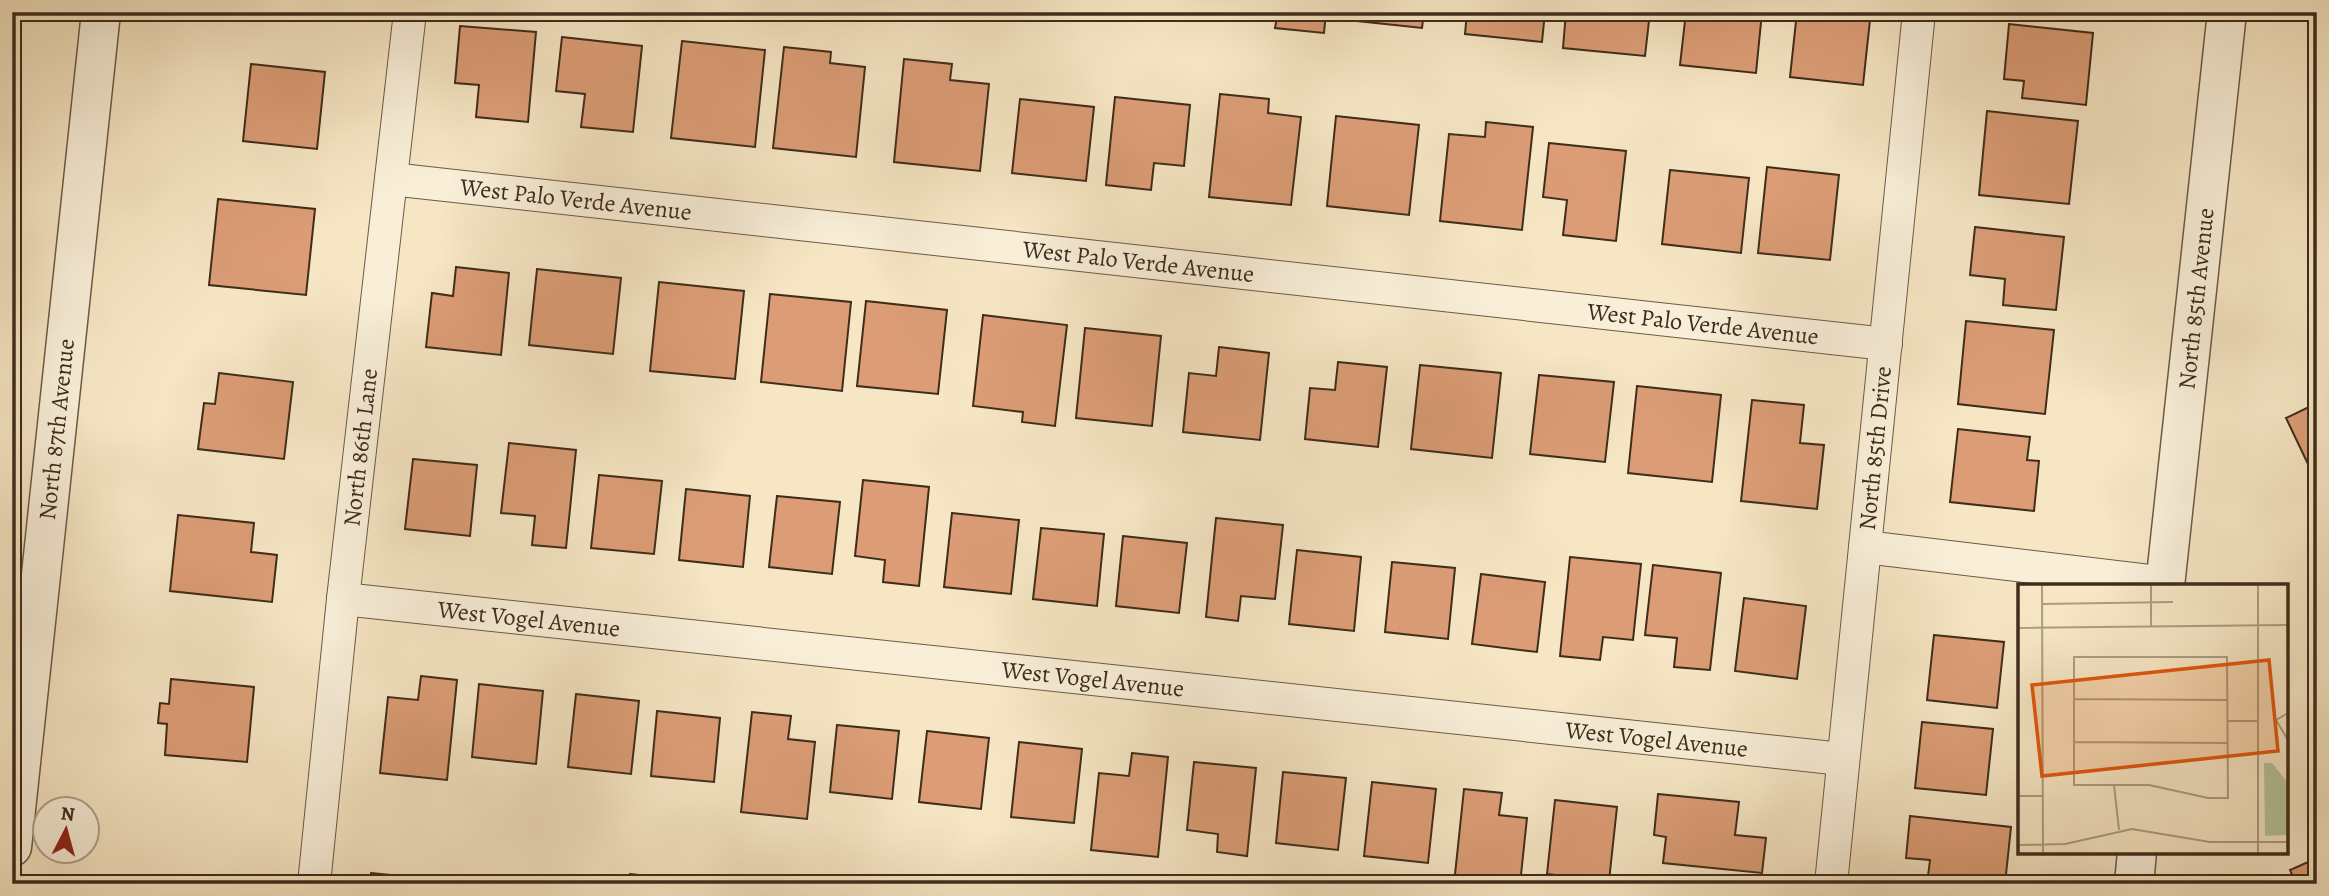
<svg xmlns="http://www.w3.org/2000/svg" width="2329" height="896" font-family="Alegreya,serif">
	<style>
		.building { fill: #dc9d76; stroke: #3f2c1b; stroke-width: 2 }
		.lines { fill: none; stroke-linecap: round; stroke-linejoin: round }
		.minor-casing { stroke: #6d5a45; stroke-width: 34 }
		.tertiary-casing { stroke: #6d5a45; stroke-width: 41 }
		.minor { stroke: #f9efd9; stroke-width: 32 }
		.tertiary { stroke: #f9efd9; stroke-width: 38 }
		.labels { text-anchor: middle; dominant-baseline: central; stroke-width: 5; stroke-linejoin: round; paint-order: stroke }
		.street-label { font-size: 24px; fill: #3f2c1b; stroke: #f9efd9 }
		.inset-road { fill: none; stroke: #ad9c80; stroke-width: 2 }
		.view { fill: #e0570d; fill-opacity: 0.15; stroke: #e0570d; stroke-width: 3.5 }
		.inset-edge { fill: none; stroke: #3f2c1b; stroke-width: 3.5 }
	</style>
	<rect width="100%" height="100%" fill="#f6e6c4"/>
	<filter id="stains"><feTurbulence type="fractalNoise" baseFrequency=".00286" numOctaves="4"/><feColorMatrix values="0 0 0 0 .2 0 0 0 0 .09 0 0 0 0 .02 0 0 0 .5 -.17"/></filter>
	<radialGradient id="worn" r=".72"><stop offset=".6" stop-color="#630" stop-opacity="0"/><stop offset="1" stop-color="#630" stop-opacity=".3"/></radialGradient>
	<path class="building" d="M1326 12 1324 33 1275 28 1277 17 1241 13Z
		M1349 12H1424L1422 28 1348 20Z
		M1467 12H1545L1542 42 1465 34Z
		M1566 12H1650L1645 56 1563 48Z
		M1686 12H1762L1756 73 1680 65Z
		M1797 12H1839V17L1870 20 1863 85 1790 77Z
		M2009 24 2093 33 2086 105 2022 98 2024 81 2004 79Z
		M460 26 536 32 528 122 476 117 479 85 455 83Z
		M562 37 642 46 633 132 581 127 585 94 556 91Z
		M682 41 765 50 755 147 671 138Z
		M784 47 831 52 830 63 865 67 856 157 773 148Z
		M904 59 952 64 950 80 989 84 980 171 894 162Z
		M251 64 325 72 317 149 243 141Z
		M1220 94 1269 99 1268 113 1301 117 1291 205 1209 197Z
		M1115 97 1190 105 1184 166 1154 163 1151 190 1106 185Z
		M1020 99 1094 107 1086 181 1012 173Z
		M1987 111 2078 121 2069 204 1979 195Z
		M1336 116 1419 125 1409 215 1327 206Z
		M1486 122 1533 127 1522 230 1440 221 1449 134 1485 137Z
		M1549 143 1626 151 1616 241 1563 235 1567 200 1543 197Z
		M1767 167 1839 175 1830 260 1758 253Z
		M1670 170 1749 178 1741 253 1662 244Z
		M218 199 315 209 306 295 209 285Z
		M1975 227 2064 237 2056 310 2003 305 2005 279 1970 275Z
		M456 267 509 273 501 355 426 347 432 293 453 296Z
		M537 269 621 278 613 354 529 345Z
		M659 282 744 291 735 379 650 371Z
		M770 294 851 302 842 391 761 382Z
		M866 301 947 310 938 394 857 386Z
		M983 315 1067 325 1055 426 1022 422 1023 412 973 406Z
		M1966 321 2054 330 2045 414 1958 404Z
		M1085 328 1161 336 1152 426 1076 418Z
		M1219 347 1269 353 1260 440 1183 432 1189 373 1216 376Z
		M1338 362 1387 367 1378 447 1305 439 1310 388 1335 390Z
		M1420 365 1501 373 1492 458 1411 449Z
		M219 373 293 382 284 459 198 449 204 403 215 404Z
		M1539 375 1614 382 1605 462 1530 454Z
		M1637 386 1721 395 1712 482 1628 473Z
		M1752 400 1804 405 1800 443 1824 445 1817 509 1741 501Z
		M2317 403V483L2286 418Z
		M1958 429 2030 437 2027 460 2039 461 2034 511 1950 502Z
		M509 443 576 450 566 548 532 545 535 516 501 513Z
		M413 459 477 465 470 536 405 529Z
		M599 475 662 481 654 554 591 548Z
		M863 480 929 487 919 586 883 582 885 560 855 556Z
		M686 489 750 496 743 567 679 560Z
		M777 496 840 502 832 574 769 567Z
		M952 513 1019 520 1011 594 944 587Z
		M178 515 254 523 251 552 277 555 272 602 170 591Z
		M1216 518 1283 525 1275 599 1241 596 1238 621 1206 617Z
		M1041 528 1104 534 1097 606 1033 599Z
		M1123 536 1187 543 1179 613 1116 606Z
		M1297 550 1361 557 1354 631 1289 624Z
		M1570 557 1641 564 1633 640 1603 637 1600 660 1560 656Z
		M1392 562 1455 568 1448 639 1385 632Z
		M1653 565 1721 573 1710 670 1674 667 1677 638 1645 635Z
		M1481 574 1545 582 1537 652 1472 644Z
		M1744 598 1806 606 1797 679 1735 671Z
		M1934 635 2004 642 1997 708 1927 700Z
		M421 676 457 680 447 780 380 773 388 697 418 700Z
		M171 679 254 687 247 762 165 755 167 724 158 723 160 703 169 704Z
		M479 684 543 691 536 764 472 757Z
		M576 694 639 701 631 774 568 767Z
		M657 711 720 718 714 782 651 776Z
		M752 712 791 716 788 739 815 742 807 819 741 812Z
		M1922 722 1993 729 1986 795 1915 788Z
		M837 725 899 731 892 799 830 792Z
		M927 731 989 738 981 809 919 802Z
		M1019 742 1082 749 1074 823 1011 817Z
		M1132 753 1168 757 1158 857 1091 850 1099 773 1129 776Z
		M1194 762 1256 768 1247 856 1217 852 1218 834 1187 830Z
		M1283 772 1346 778 1338 850 1276 843Z
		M1372 782 1436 789 1428 863 1364 856Z
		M1464 789 1502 793 1499 815 1527 818 1520 884H1454Z
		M1658 794 1739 802 1735 835 1766 838 1762 873 1663 863 1666 837 1654 835Z
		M1555 800 1617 807 1609 881 1547 874Z
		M1910 816 2011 827 2005 884H1927L1930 860 1906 858Z
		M2317 858V884H2296L2290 870Z
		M371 873 439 880 438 884H370Z
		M630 874 698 881 697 884H629Z"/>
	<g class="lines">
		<g class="minor-casing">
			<g id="minor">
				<path id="s1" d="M391 179 1886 344"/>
				<path d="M1865 547 2166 583"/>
				<path id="s2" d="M343 599 1842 759"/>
				<path id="s3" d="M314 884 343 599 410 12"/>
				<path id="s4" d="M1831 884 1919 12"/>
			</g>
		</g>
		<g class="tertiary-casing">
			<g id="tertiary">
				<path id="s5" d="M2165 586 2227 12"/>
				<path id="s6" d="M12 847 101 12"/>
				<path d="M2134 884 2137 852"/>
			</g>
		</g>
		<use href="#minor" class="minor"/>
		<use href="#tertiary" class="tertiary"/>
	</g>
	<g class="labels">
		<g class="street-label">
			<text stroke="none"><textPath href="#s1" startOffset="186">West Palo Verde Avenue</textPath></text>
			<text stroke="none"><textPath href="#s1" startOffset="752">West Palo Verde Avenue</textPath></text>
			<text stroke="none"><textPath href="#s5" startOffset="289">North 85th Avenue</textPath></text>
			<text stroke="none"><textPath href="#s1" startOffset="1320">West Palo Verde Avenue</textPath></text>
			<text stroke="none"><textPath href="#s6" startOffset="420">North 87th Avenue</textPath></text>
			<text stroke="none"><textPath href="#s3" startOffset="439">North 86th Lane</textPath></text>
			<text stroke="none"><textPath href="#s4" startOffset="438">North 85th Drive</textPath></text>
			<text stroke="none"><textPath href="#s2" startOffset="187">West Vogel Avenue</textPath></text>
			<text stroke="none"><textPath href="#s2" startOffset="754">West Vogel Avenue</textPath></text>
			<text stroke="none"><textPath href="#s2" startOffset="1321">West Vogel Avenue</textPath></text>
		</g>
	</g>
	<g transform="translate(2018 584)">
		<rect width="270" height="270" fill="#f6e6c4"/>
		<path d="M246 179H254L269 198V251L247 252Z" fill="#b6c69a"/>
		<path class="inset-road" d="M24 0 25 269M24 20 155 18M133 42V0M0 44 270 41M56 73H209L210 214H190L131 201H56ZM56 115 209 116M270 129 258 136 270 156M210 137H240M56 158 209 159M96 201 101 246M0 212H25M0 261 47 260 114 245 192 258H270M240 269V0"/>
		<path class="view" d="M251 76 260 167 24 192 14 101Z"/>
		<rect width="270" height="270" class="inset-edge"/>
	</g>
	<rect width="2329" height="896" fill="none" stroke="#f6e6c4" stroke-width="42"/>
	<rect x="14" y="14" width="2301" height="868" fill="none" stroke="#3f2c1b" stroke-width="3.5"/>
	<rect x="21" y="21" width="2287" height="854" fill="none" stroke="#3f2c1b" stroke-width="2"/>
	<g transform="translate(66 830) rotate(6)"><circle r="33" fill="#f9efd9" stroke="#afa18d" stroke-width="2"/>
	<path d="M0-5L12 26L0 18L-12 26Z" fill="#8f2418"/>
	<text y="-10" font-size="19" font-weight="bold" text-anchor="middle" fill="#3f2c1b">N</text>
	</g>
	<rect width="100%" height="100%" filter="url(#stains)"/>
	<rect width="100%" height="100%" fill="url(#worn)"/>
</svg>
